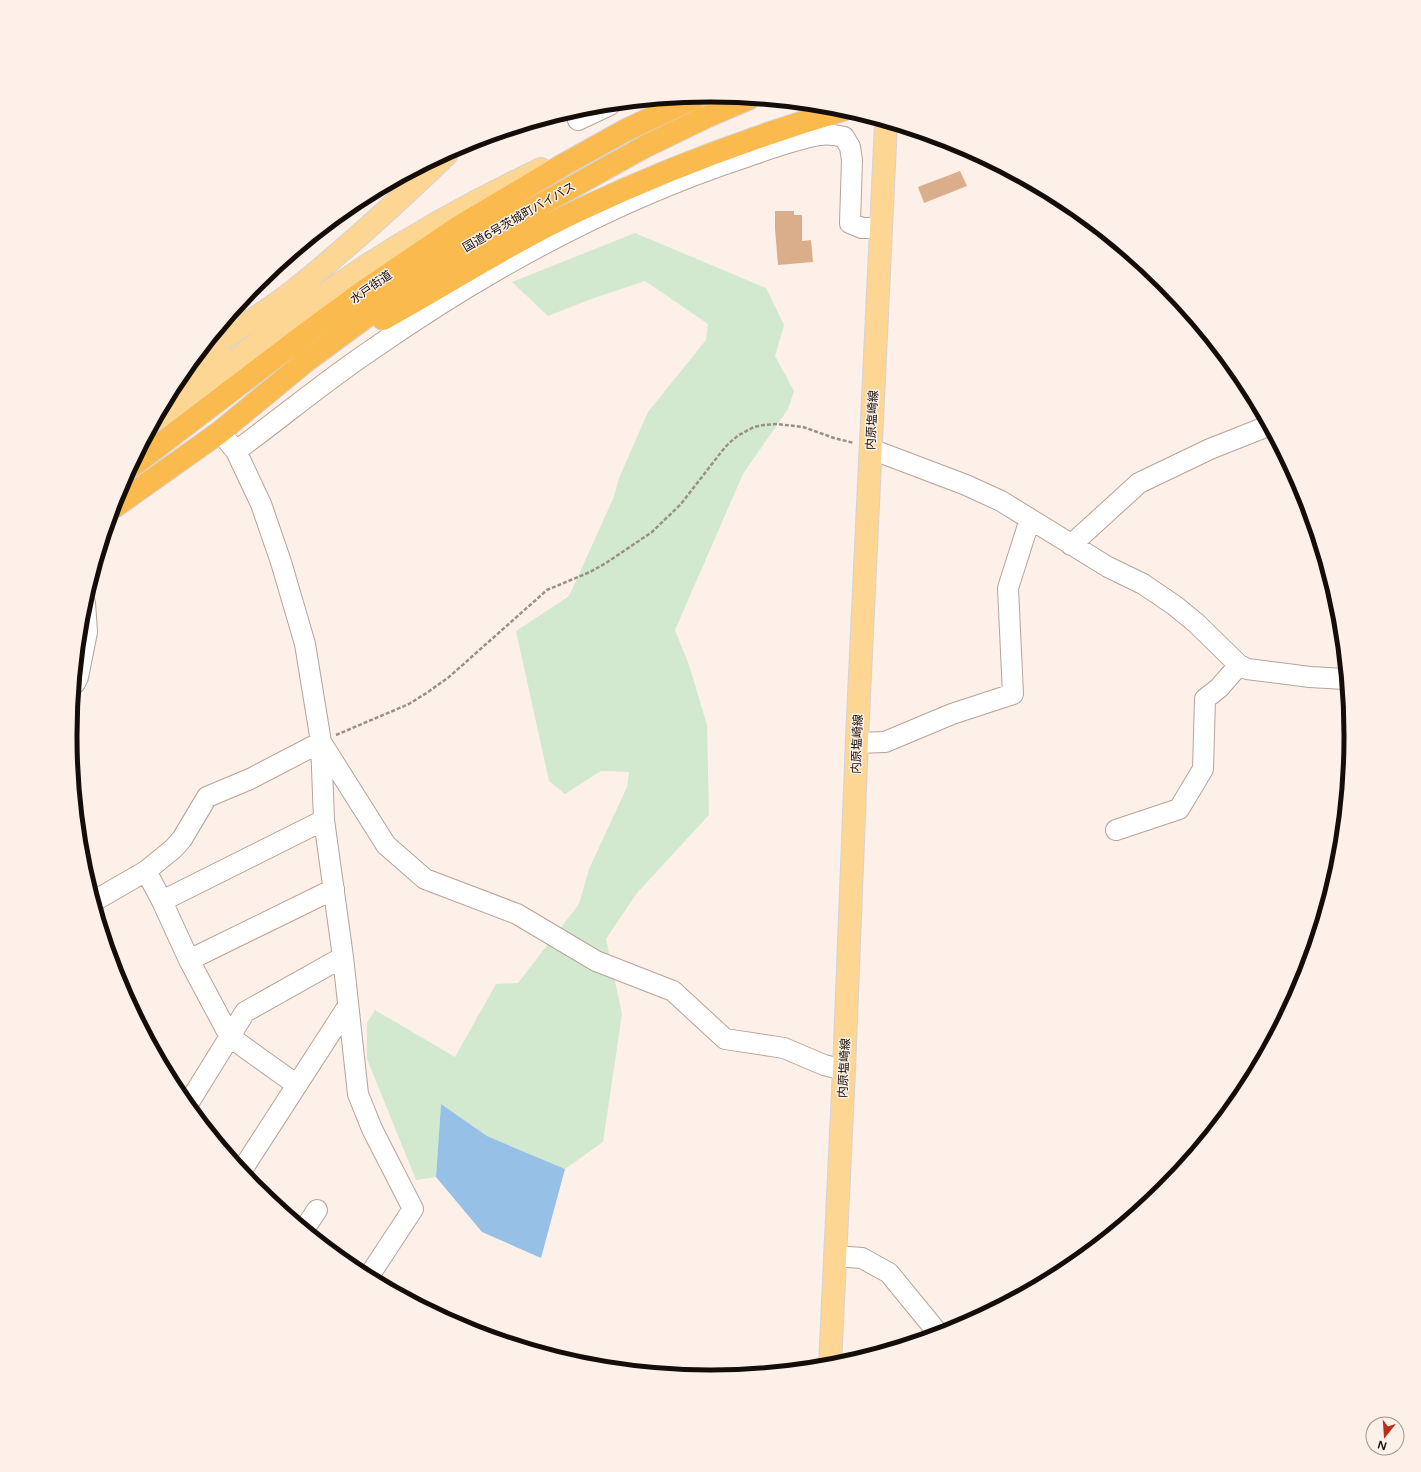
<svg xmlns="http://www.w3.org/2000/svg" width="1421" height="1472" font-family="'Varela Round','Noto Sans JP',sans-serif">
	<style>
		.built { fill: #fee2d2 }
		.green { fill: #d2e9cf }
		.water { fill: #96c0e5 }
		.building { fill: #daae8b }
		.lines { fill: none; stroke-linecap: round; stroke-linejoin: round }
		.minor-casing { stroke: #b7a398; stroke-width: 22 }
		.major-casing { stroke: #d5d3d3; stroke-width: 24 }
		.highway-casing { stroke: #d5d3d3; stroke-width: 24 }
		.path { stroke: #9a8f89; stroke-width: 2.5; stroke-dasharray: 4 2; stroke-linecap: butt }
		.minor { stroke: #fff; stroke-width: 20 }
		.major { stroke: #fdd694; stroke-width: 22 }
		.highway { stroke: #fbba4d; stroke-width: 22 }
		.labels { text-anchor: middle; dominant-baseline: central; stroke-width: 3; stroke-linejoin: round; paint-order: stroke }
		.street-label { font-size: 12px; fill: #140d09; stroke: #fdf0e8 }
		.rim { fill: none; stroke: #140d09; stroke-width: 5 }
	</style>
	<rect width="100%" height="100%" fill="#fdf0e8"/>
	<path class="built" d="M400 179 382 195 363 199Z"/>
	<path class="green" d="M635 233 766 288 784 325 775 356 794 391 788 409 743 474 675 630 689 665 707 725 709 815 637 893 606 939 622 1014 603 1142 565 1169 487 1136 441 1104 436 1177 416 1180 367 1059V1023L375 1010 455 1057 496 984 518 983 579 904 589 869 627 787 629 772 601 771 565 794 549 781 516 631 569 596 613 499 619 478 648 412 706 340 708 324 645 281 591 299 548 316 512 282Z"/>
	<path class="water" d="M441 1104 487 1136 565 1169 541 1258 482 1232 436 1177Z"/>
	<path class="building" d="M960 171 967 186 924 203 918 187Z
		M775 211H794V215H802V241L811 240 813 262 778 265 775 229Z"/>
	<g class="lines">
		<g class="minor-casing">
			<path id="minor" d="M576 111 578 120 610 105
				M220 432 236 451 261 504 281 562 305 644 321 742 324 820 343 957 358 1094 372 1129 413 1209 369 1276
				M871 449 966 485 1001 501 1108 567 1143 584 1174 605 1196 623 1238 664 1247 669 1310 677 1345 679
				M236 451C281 418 324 382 370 351 486 270 612 201 746 157 769 149 796 139 820 135 828 134 836 135 844 137L850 147 852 160 850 223 862 228H881
				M1071 545 1139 483 1210 449 1268 426
				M75 683 78 677 87 632 85 603
				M321 742 386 845 425 879 517 914 596 961 673 991 725 1039 784 1048 824 1065 844 1070
				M857 743 885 742 952 714 1013 694 1008 588 1030 519
				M1116 830 1179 809 1203 769 1205 699 1219 688 1239 665
				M146 871 162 901 189 960 230 1037 297 1085
				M94 901 146 871 173 849 182 839 207 797 250 779 321 742
				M162 901 324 820
				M189 960 334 889
				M188 1104 245 1012 343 957
				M242 1170 348 1006
				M305 1228 317 1210
				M835 1256 862 1258 889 1273 938 1333"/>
		</g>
		<g class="major-casing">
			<path id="major" d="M201 352C230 334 260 316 287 296 343 252 395 204 446 155
				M175 387 219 348
				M157 419C212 378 265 336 321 297 389 248 465 205 541 169
				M830 1365 844 1070 857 738 886 123"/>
		</g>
		<g class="highway-casing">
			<path id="highway" d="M383 319C448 283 511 242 579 210 662 171 754 136 843 110
				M132 466 304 335 367 289 457 228 563 165 626 130 696 97
				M114 507 220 432 306 361 393 297 459 252 518 217 646 146 706 117 748 99"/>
		</g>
		<path class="path" d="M336 735 409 704 428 692 449 677 547 590 590 572 606 563 652 532 681 504 722 451 729 443 739 435 754 427 764 425 777 424 803 427 834 438 854 443"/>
		<use href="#minor" class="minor"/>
		<use href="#major" class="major"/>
		<use href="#highway" class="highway"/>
	</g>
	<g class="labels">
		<g class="street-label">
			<text transform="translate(519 217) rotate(-30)">国道6号茨城町バイパス</text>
			<text transform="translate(371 287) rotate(-35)">水戸街道</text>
			<text transform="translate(872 420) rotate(-87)">内原塩崎線</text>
			<text transform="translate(857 744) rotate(-88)">内原塩崎線</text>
			<text transform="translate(844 1068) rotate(-87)">内原塩崎線</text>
		</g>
	</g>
	<path d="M0 0H1421V1472H0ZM710 102H711A633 633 0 0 1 1344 735V737A633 633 0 0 1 711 1370H710A633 633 0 0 1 77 737V735A633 633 0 0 1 710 102Z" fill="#fdf0e8" fill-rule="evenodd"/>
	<path class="rim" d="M710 102H711A633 633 0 0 1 1344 735V737A633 633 0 0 1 711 1370H710A633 633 0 0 1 77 737V735A633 633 0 0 1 710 102Z"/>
	<g transform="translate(1385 1436) rotate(197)"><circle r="19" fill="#fdf0e8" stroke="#a0958f"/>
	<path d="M0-3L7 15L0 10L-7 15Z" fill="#ba2d1f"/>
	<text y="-6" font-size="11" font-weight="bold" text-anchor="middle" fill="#140d09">N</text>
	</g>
</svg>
